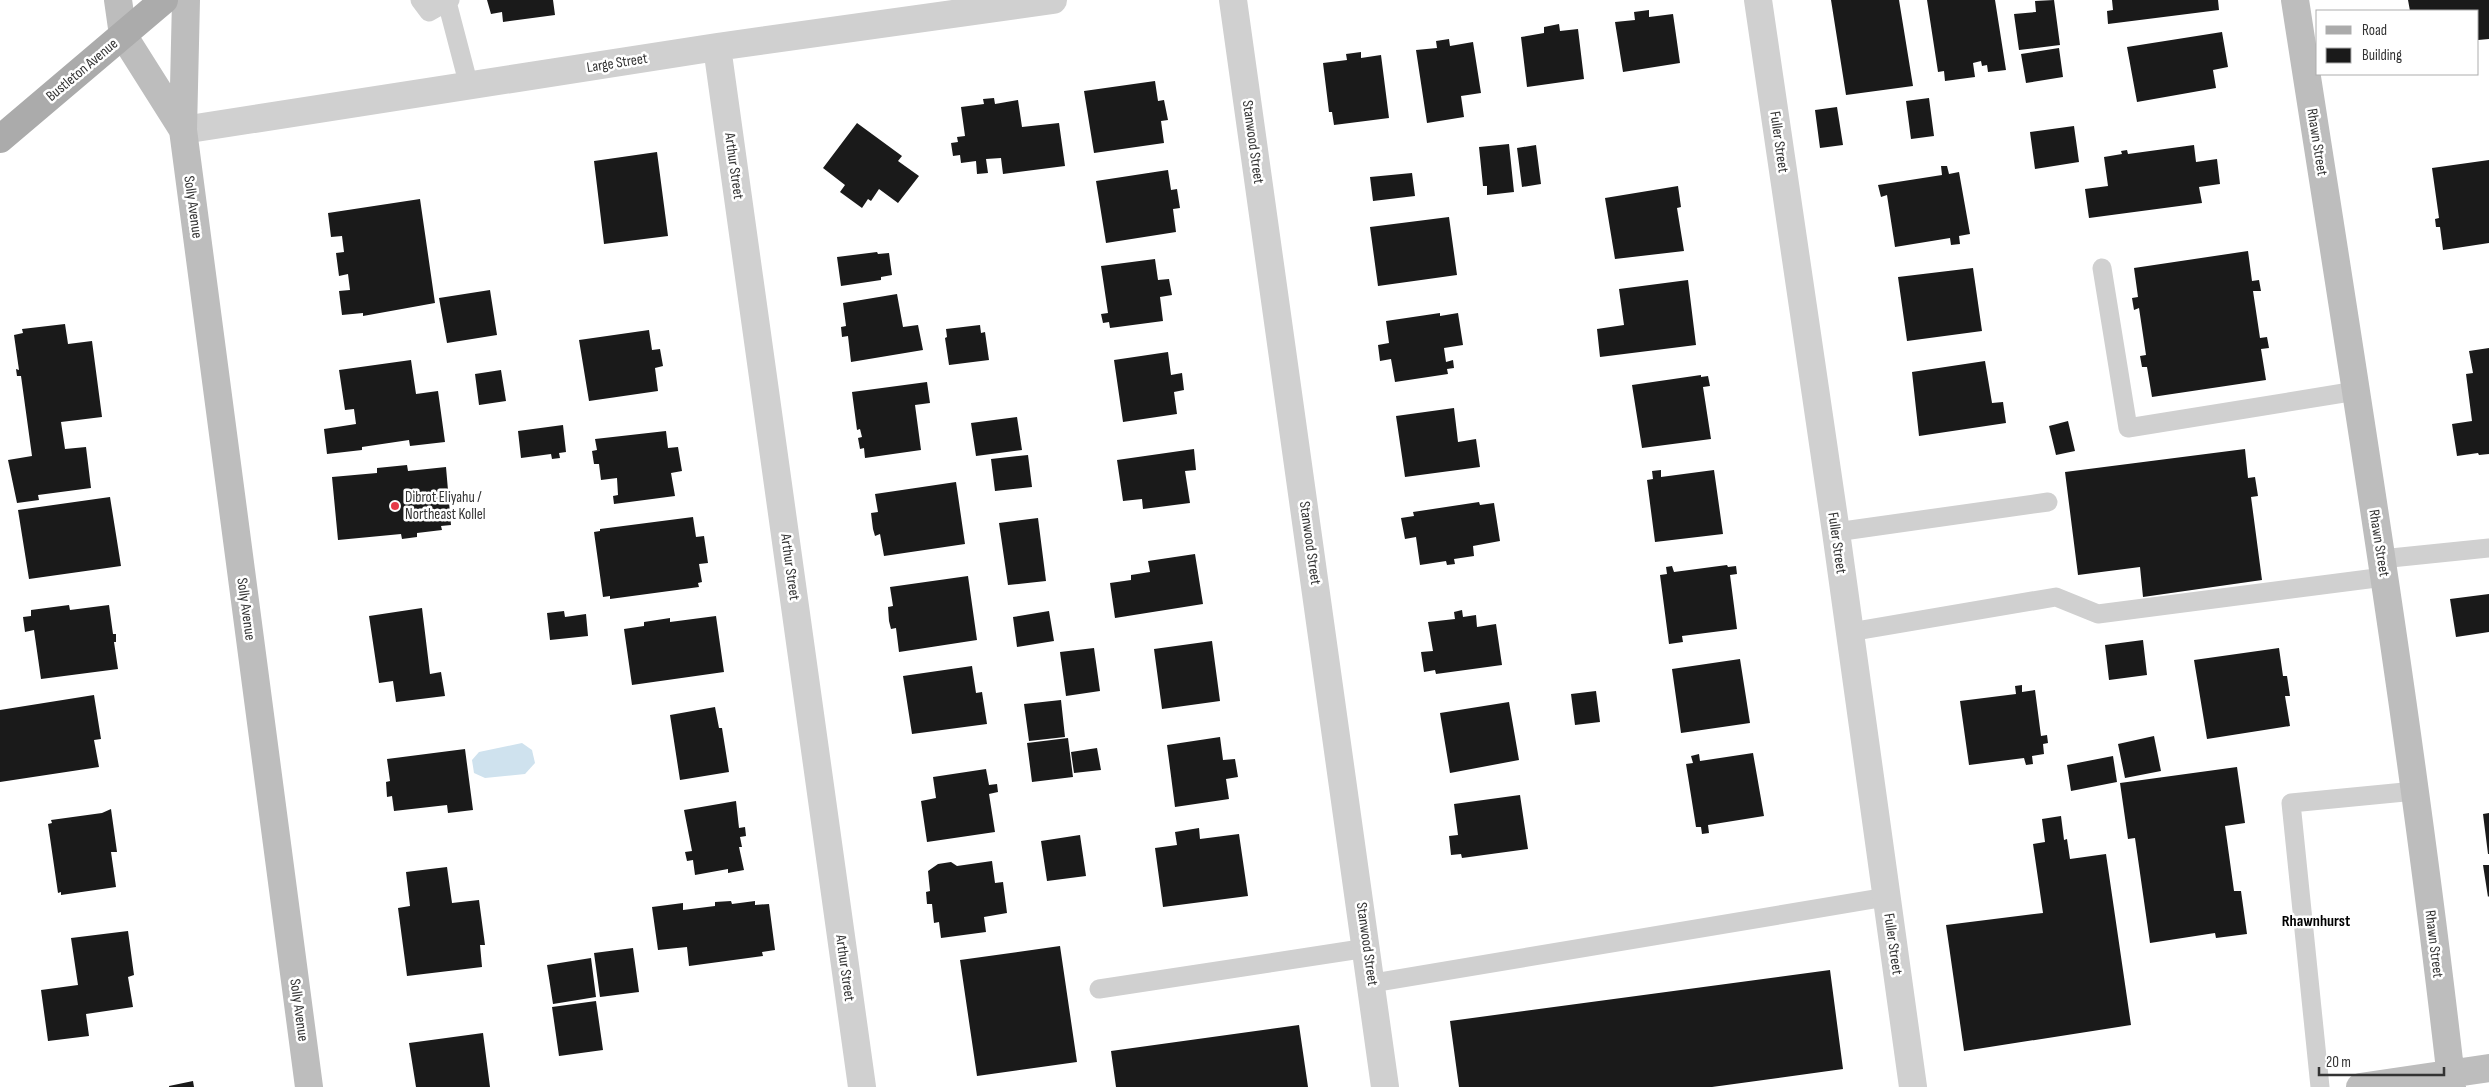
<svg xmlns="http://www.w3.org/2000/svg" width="2489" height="1087" font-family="'Sofia Sans Condensed',sans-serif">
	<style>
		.water { fill: #cfe2ee }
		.building { fill: #1a1a1a }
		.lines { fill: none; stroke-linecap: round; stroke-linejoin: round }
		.lane { stroke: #d0d0d0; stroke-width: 19 }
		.street { stroke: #d0d0d0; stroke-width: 28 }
		.secondary { stroke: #bdbdbd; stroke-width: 28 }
		.primary { stroke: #ababab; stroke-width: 28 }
		.poi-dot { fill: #e63946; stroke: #fff; stroke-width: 2 }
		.labels { text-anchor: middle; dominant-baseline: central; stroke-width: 5; stroke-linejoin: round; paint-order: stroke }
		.street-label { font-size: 15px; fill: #333; stroke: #fff }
		.poi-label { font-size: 15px; fill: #333; stroke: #fff; text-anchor: start }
		.neighbourhood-label { font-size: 16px; font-weight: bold; fill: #000; stroke: #fff }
	</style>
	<rect width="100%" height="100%" fill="#fff"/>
	<path class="water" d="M522 743 532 750 535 763 525 774 485 778 474 773 472 760 479 752Z"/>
	<path class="building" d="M487 0H553L555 15 503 22 502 12 491 14Z
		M1831 0H1899L1913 86 1846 95Z
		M1927 0H1995L2006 70 1988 72 1987 65 1982 66 1981 61 1973 63 1975 77 1945 81 1944 71 1938 72Z
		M2054 0 2060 45 2019 50 2014 14 2036 12 2035 1Z
		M2112 0H2218L2219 10 2108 24 2107 11 2113 10Z
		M2408 0H2489V39L2478 40V11H2410Z
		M1649 10V17L1673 14 1680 63 1623 72 1615 22 1635 20 1634 12Z
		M1559 24 1560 31 1578 29 1584 79 1527 87 1521 37 1544 33V27Z
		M2222 32 2228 67 2213 70 2216 88 2137 102 2127 47Z
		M1449 39 1450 46 1473 42 1481 93 1461 96 1464 117 1427 123 1416 50 1437 48 1436 41Z
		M2059 48 2063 77 2026 83 2021 54Z
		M1361 52V58L1381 55 1389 118 1334 125 1332 112H1329L1323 63 1347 60 1346 54Z
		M1155 81 1158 101 1164 100 1168 120 1161 121 1164 143 1094 153 1084 91Z
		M994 98 995 104 1018 100 1022 127 1059 123 1065 166 1003 174 1001 158 986 159 988 173 977 174 976 161 961 163 960 155 953 156 951 143 958 142 957 137 965 136 961 107 984 104 983 99Z
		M1929 98 1934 136 1911 139 1906 101Z
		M1837 107 1843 145 1820 148 1815 110Z
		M857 123 902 156 898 161 919 176 898 203 879 189 871 201 868 199 862 208 840 192 845 185 823 168Z
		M2074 126 2079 162 2035 169 2030 132Z
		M1509 144 1514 192 1487 195V186H1483L1479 147Z
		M1536 145 1541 184 1522 187 1517 148Z
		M2194 145 2196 162 2217 159 2220 184 2199 187 2202 203 2089 218 2085 189 2108 186 2104 157 2122 154 2121 151 2127 150 2128 154Z
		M657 152 668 236 604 244 594 161Z
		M2489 160V243L2443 250 2440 227H2436L2435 219 2439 218 2432 168Z
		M1941 166H1947L1949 174 1959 172 1970 234 1959 236 1960 244 1951 245 1950 238 1895 247 1887 195 1881 197 1878 185 1942 175Z
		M1168 170 1171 190 1177 189 1180 208 1173 209 1176 232 1106 243 1096 181Z
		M1412 173 1415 196 1373 201 1370 177Z
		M1678 186 1681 207 1677 208 1684 251 1615 259 1605 198Z
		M420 199 435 303 363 316V313L342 315 339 291 350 290 348 274 339 276 336 253 344 252 342 236 331 237 328 213Z
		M1449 217 1457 275 1378 286 1370 227Z
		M2248 251 2252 281 2259 280 2261 291H2253L2260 338 2267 337 2269 348 2261 349 2266 380 2152 397 2147 367H2142L2140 356 2146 355 2139 308 2134 310 2132 298 2138 297 2134 268Z
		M877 252 878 254 889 253 892 275 881 277V280L841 286 837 257Z
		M1155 259 1158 280 1169 279 1172 295 1160 297 1163 321 1110 328 1109 322 1103 323 1101 314 1108 313 1101 266Z
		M1973 268 1982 331 1907 341 1898 277Z
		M1688 280 1696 345 1600 357 1597 329 1624 325 1619 289Z
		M490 290 497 335 447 343 439 298Z
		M897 294 903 327 918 325 923 350 851 362 848 336 842 337 841 327 846 326 843 303Z
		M1440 313V316L1458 313 1463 345 1444 348 1446 362 1453 360 1454 368 1447 369 1448 374 1395 382 1391 359 1380 361 1378 345 1389 343 1386 321Z
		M65 324 68 344 92 341 102 417 61 422 65 449 86 447 91 488 38 495 39 500 17 503 8 460 32 456 21 376H17L16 369 19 370 14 335 23 333 22 329Z
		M980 325 981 333 985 332 989 360 949 365 945 338 947 337 946 329Z
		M649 330 652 350 660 349 663 366 655 368 658 391 589 401 579 340Z
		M2489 348V454L2479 455 2478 453 2457 456 2452 424 2472 421 2466 374 2473 373 2469 351Z
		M1168 352 1171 375 1182 373 1184 390 1174 392 1177 414 1123 422 1114 360Z
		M411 360 416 394 438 391 445 442 410 446 409 440 362 447V450L327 454 324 429 356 424 354 409 345 410 339 370Z
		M1985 361 1992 403 2003 402 2006 423 1919 436 1912 372Z
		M501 370 506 401 479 405 475 374Z
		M1701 375V377L1708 376 1710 386 1703 387 1711 439 1642 448 1632 385Z
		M927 382 930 403 915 405 921 450 865 458 864 448 860 449 858 438 862 437 860 429 857 430 852 392Z
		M1454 408 1458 442 1476 439 1480 467 1405 477 1396 416Z
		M1017 417 1022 450 976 456 971 423Z
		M2068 421 2075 451 2056 455 2049 426Z
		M563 425 566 452 559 453 560 458 552 459 551 454 521 458 518 431Z
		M666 431 668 448 678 447 682 471 671 473 675 496 614 504 613 496 618 495 617 478 601 480 599 464H594L592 451 597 450 595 439Z
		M1194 449 1196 470 1185 471 1190 503 1143 509 1142 499 1123 501 1117 460Z
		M2245 449 2248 478 2255 477 2258 496 2251 497 2262 580 2143 597 2140 567 2078 575 2065 472Z
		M1028 455 1032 487 995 491 991 459Z
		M407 465 408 471 446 467 451 525 441 526 442 530 417 533V537L402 539 401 534 338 540 332 477 377 473V468Z
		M1661 470V477L1714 470 1723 534 1655 542 1647 480 1653 479 1652 471Z
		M956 482 965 544 884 556 880 534 875 536 873 529 871 513 878 512 875 494Z
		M110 497 121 566 29 579 18 510Z
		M1479 502 1480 505 1494 503 1500 541 1473 546 1474 556 1454 559 1455 564 1447 565 1446 561 1420 565 1416 537 1405 539 1401 518 1414 516 1413 512Z
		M693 517 696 537 704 536 708 563 699 564 702 582 698 583 699 587 610 599V596L603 597 594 532 600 531V529Z
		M1038 518 1046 581 1008 585 999 523Z
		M1195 554 1203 604 1115 618 1110 583 1131 580V575L1150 572 1148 561Z
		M1727 565 1728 567 1736 566 1737 574 1730 575 1737 629 1682 636 1683 642 1669 644 1660 575 1667 574 1666 567 1672 566 1674 572Z
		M968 576 977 640 899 652 896 628 891 629 889 621 888 607 893 606 890 587Z
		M2489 594V632L2456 637 2450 599Z
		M69 605 70 610 109 605 113 634H116V642H114L118 669 41 679 34 630 25 632 23 617 31 616V610Z
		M422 608 430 674 441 672 445 696 396 702 393 681 379 683 369 616Z
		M1462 610 1463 617 1476 615 1477 627 1496 624 1502 665 1436 674 1435 670 1424 672 1421 652 1433 651 1428 622 1455 619 1454 612Z
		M564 611 565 617 586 614 588 636 550 640 547 613Z
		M1049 611 1054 641 1017 647 1013 617Z
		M716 616 724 672 632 685 624 629 644 626V622L670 618V622Z
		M2143 640 2147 675 2109 680 2105 645Z
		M1212 641 1220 701 1162 709 1154 649Z
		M1094 648 1100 691 1066 696 1060 652Z
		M2279 648 2283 676H2287L2290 696H2285L2290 726 2207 739 2194 660Z
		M1740 659 1750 723 1681 733 1672 669Z
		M972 666 976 693 982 692 987 724 912 734 903 676Z
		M2022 685V692L2035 690 2041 736 2047 735 2048 743 2043 744 2044 754 2032 756 2033 764 2026 765 2024 758 1969 765 1960 701 2016 694 2015 686Z
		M1596 691 1600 722 1575 725 1571 694Z
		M94 695 101 739 94 740 99 767 0 782V710Z
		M1061 700 1065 737 1029 741 1024 704Z
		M1509 702 1519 760 1450 773 1440 713Z
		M715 707 719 728H722L729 772 680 780 670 715Z
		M2154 736 2161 771 2125 778 2118 744Z
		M1220 737 1223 760 1235 759 1238 777 1226 779 1229 799 1175 807 1167 745Z
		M1068 738 1073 777 1032 782 1027 743Z
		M1097 748 1101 770 1074 773 1071 752Z
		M465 749 473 810 448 813 447 805 394 811 392 796 387 797 386 782 390 781 387 759Z
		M1753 753 1764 816 1708 825 1709 833 1702 834 1701 827H1696L1686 764 1693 763 1691 756 1699 754 1700 761Z
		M2113 756 2117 782 2071 791 2067 765Z
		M2237 767 2245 823 2225 826 2234 891H2241L2247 934 2216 938 2215 933 2150 943 2135 838 2128 839 2120 783Z
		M986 769 989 785 997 784 998 792 989 794 995 832 927 842 921 801 936 798 933 777Z
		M1520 795 1528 849 1462 858 1461 854 1451 855 1449 836 1458 835 1454 804Z
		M736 801 739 828 745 827 746 836 740 837 742 847H739L744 870 728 873V869L695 875 693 860 687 861 685 852 692 851 684 810Z
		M111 809 117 852H111L116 887 61 895V892L58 893 48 824 52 823 51 820 102 813Z
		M2489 813V854H2488L2483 814Z
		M2061 816 2064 840 2067 839 2070 859 2106 854 2131 1025 1964 1051 1946 925 2043 913 2033 844 2045 842 2042 819Z
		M1199 828 1200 839 1239 834 1248 896 1163 907 1155 848 1177 845 1175 832Z
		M1080 835 1086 876 1047 881 1041 841Z
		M992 861 995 883 1003 882 1007 913 984 917 986 932 941 938 939 922 934 923 932 904H927L926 892 930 891 928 871 938 864 951 862 957 866Z
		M2483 865H2489V896L2488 897Z
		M447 867 452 903 479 900 485 945H480L482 967 407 976 398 908 410 906 406 872Z
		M731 901 732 904 755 901V905L769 904 775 950 762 952 763 956 689 966 687 947 658 950 652 907 683 903V910L715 906V902Z
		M128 931 134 975 128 977 133 1007 86 1014 89 1036 48 1041 41 990 78 985 71 938Z
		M1060 946 1077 1062 977 1076 960 960Z
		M633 948 639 992 600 997 594 953Z
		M591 958 596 997 553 1004 547 965Z
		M1830 970 1843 1069 1712 1087H1459L1450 1021Z
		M596 1001 603 1050 559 1056 552 1007Z
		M1299 1025 1308 1087H1116L1111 1051Z
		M483 1033 490 1087H416L409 1043Z
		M193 1081 194 1087H169V1086Z"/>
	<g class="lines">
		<path class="lane" d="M420 0 429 12 450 0
			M447 2 469 86
			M2102 268 2128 428 2356 391
			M1836 532 2048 502
			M2381 559 2489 548
			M1850 632 2056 597 2098 614 2384 577
			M1373 983 1886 897
			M1099 989 1367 948
			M2320 1087 2291 803 2415 791"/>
		<path class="street" d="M1233 0 1385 1087
			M1758 0 1836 532 1913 1087
			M717 47 862 1087
			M183 130 717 47 1053 0"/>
		<path class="secondary" d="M118 0 123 35 183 130
			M186 0 183 130 309 1087
			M2295 0C2351 362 2411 723 2452 1087
			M2360 1087 2489 1068"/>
		<path class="primary" d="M0 139 164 0"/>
	</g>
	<circle class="poi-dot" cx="395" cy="506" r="5"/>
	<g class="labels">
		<g class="street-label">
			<text transform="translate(617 63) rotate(-9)">Large Street</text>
			<text transform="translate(82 70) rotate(-40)">Bustleton Avenue</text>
			<text transform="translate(1253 142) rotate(82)">Stanwood Street</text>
			<text transform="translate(1779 142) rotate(82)">Fuller Street</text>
			<text transform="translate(2317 142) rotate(81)">Rhawn Street</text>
			<text transform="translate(734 166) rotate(82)">Arthur Street</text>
			<text transform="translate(193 207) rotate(82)">Solly Avenue</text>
			<text transform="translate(1310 543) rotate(82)">Stanwood Street</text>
			<text transform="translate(1837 543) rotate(82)">Fuller Street</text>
			<text transform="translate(2379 543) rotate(81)">Rhawn Street</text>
			<text transform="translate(790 567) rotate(82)">Arthur Street</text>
			<text transform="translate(246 609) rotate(82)">Solly Avenue</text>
			<text transform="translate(1367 944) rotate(82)">Stanwood Street</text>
			<text transform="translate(1893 944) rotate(82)">Fuller Street</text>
			<text transform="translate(2434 944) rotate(83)">Rhawn Street</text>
			<text transform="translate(845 968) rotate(82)">Arthur Street</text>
			<text transform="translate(299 1010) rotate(82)">Solly Avenue</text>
		</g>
		<g class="poi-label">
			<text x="405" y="497">Dibrot Eliyahu /<tspan x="405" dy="17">Northeast Kollel</tspan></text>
		</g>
		<g class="neighbourhood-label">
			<text x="2316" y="921">Rhawnhurst</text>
		</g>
	</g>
	<rect x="2316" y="10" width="162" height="65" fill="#ffffff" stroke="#adadad"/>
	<rect x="2326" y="26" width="25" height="8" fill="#ababab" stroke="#adadad"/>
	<text x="2362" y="35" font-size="15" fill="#333333">Road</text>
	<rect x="2326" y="48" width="25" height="15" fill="#1a1a1a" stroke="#adadad"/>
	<text x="2362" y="60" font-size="15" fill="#333333">Building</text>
	<path d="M2319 1067v8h125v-8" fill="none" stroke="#333333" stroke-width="2.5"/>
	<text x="2326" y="1067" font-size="15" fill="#333333" stroke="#ffffff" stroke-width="4" paint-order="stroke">20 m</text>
</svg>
